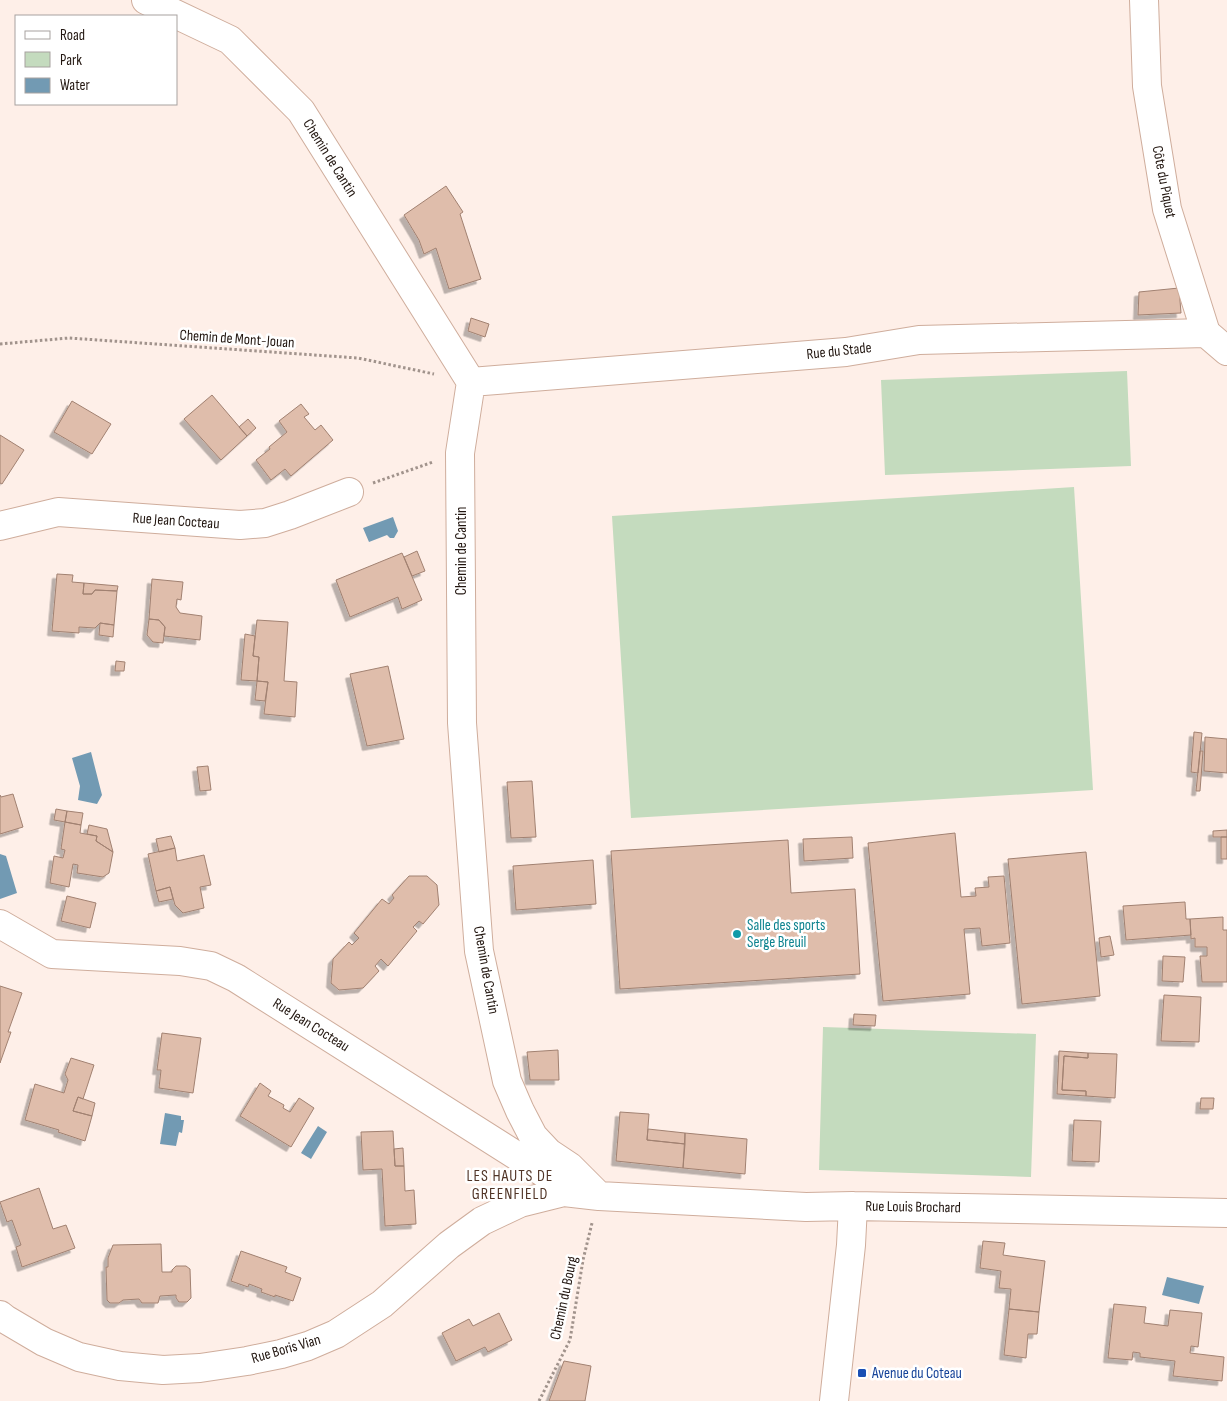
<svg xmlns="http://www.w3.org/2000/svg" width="1227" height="1401" font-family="'Sofia Sans Condensed',sans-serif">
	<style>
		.green { fill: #c4dbbe }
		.water { fill: #729ab3 }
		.building { fill: #dfbdab; stroke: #a18171; filter: url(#shadow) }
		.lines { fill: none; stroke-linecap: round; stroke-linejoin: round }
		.minor-casing { stroke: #cfad9c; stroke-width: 30 }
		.path { stroke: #a1938c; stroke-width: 3; stroke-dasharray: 2.5 2.5; stroke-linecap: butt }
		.minor { stroke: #fff; stroke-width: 28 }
		.culture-dot { fill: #0f9aa8; stroke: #fff; stroke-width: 2 }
		.transit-dot { fill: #1a4fb4; stroke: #fff; stroke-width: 2 }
		.labels { text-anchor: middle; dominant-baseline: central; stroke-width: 5; stroke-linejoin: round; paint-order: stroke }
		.street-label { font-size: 15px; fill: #221610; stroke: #fff }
		.culture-label { font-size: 15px; fill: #0d838f; stroke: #fff; text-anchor: start }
		.transit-label { font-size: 15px; fill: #164399; stroke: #fff; text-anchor: start }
		.neighbourhood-label { font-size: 16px; letter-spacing: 1px; fill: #503426; stroke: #fff }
	</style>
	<defs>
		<filter id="shadow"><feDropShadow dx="-4.5" dy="4.5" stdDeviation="0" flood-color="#0004"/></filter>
	</defs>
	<rect width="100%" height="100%" fill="#feefe8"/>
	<path class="green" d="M1127 371 1131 466 885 475 881 380Z
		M1074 487 1093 790 631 818 612 516Z
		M823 1027 1036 1034 1031 1177 819 1170Z"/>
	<path class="water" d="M393 517 398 531 394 538H390L387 535 369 542 363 528Z
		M91 752 102 795 97 804 78 800 80 786 72 758Z
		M0 854 6 856 17 893 0 899Z
		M165 1113 181 1116V1120H184L182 1133 179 1132 176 1146 160 1144Z
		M318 1126 327 1132 311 1159 301 1153Z
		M1167 1277 1204 1286 1199 1304 1162 1295Z"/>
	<path class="building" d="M446 186 463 212 460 214 481 279 449 289 436 248 424 254 419 240 404 215Z
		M1179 288 1181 313 1138 315 1139 292Z
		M471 318 489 324 485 337 468 331Z
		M212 395 247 436 221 460 184 419Z
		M72 401 111 424 92 454 54 432Z
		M301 404 309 414 304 417 315 430 321 425 333 440 291 476 285 469 271 480 256 460 270 449 269 447 287 432 279 421Z
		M248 419 256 428 247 436 239 427Z
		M0 435 24 450 2 484 0 483Z
		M417 551 425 571 412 576 404 557Z
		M402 553 422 600 402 609 398 597 350 617 336 580Z
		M57 574 73 575 72 582 84 583 83 594H92L95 590 117 591 114 625 100 623 95 628 79 627V633L52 631Z
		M152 579 183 582 181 600 177 599 176 607 180 613 202 616 200 640 164 636 165 627 159 620 149 619Z
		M84 583 118 586 117 591 95 590 92 594H83Z
		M149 619 159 620 165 627 163 643 153 642 147 635Z
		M257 620 288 622 284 681 297 682 295 717 264 714 268 682 257 681 259 657 253 656Z
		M100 623 114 625 113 637 99 635Z
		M245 634 255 636 253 656 259 657 257 681 241 680Z
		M116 661 125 662 124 671H115Z
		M388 666 404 739 367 746 350 674Z
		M257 681 268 682 265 701 255 700Z
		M1194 732 1202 733 1198 773 1191 772Z
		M1205 737 1227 739V773L1204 771Z
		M1200 751H1203L1200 791H1196Z
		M208 766 211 790 200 791 197 767Z
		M532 781 536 837 511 838 507 782Z
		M13 794 23 827 0 834V795L1 797Z
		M56 809 67 811 65 822 54 820Z
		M67 811 83 813 81 825 65 822Z
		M65 822 81 825 80 833 97 836 96 841 113 852 109 873 103 877 77 873 78 865 73 864 69 887 50 883 54 856 63 858 65 850 61 849Z
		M89 825 107 829 113 852 96 841 97 836 87 834Z
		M1227 830V837H1213V831Z
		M955 833 961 897 976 896 975 888 989 887 988 877 1004 876 1010 943 982 946 980 928 964 929 970 994 883 1001 868 843Z
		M171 836 175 848 159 852 156 839Z
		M852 837 853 858 804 861 803 839Z
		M1221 837H1227V859H1221Z
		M788 840 791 893 855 889 860 974 620 989 611 851Z
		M175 848 177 861 204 855 211 885 200 887 204 908 183 913 175 905 170 887 156 891 148 854Z
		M1086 852 1100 996 1022 1004 1008 859Z
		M593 860 596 904 516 910 513 866Z
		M409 876H427L437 885 439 905 423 924 419 921 413 927 417 931 388 966 381 959 375 966 379 971 363 988 339 990 331 983 333 959 349 942 352 945 359 938 354 933 382 899 389 904 394 898 392 895Z
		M170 887 173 899 159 902 156 891Z
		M67 896 96 903 90 928 61 921Z
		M1185 902 1186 919H1190L1191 935 1126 940 1123 906Z
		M1223 917V930H1227V982H1202L1200 956H1207V947H1195V938L1191 939 1190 919Z
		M1110 936 1114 955 1101 957 1099 938Z
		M1163 956 1185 957 1183 982 1162 981Z
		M0 986 22 993 8 1032H11L0 1063Z
		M1164 995 1201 997 1199 1042 1161 1041Z
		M854 1014 876 1015 875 1026 853 1025Z
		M162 1033 201 1038 193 1093 159 1088 161 1070H157Z
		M558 1050 559 1080H530L527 1052Z
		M1059 1051 1088 1053V1058L1064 1056 1062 1090 1086 1091V1096L1057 1094Z
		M1088 1053 1117 1054 1115 1098 1086 1096V1091L1062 1090 1064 1056 1088 1058Z
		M71 1058 94 1065 83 1099 78 1097 73 1111 92 1116 85 1141 58 1132 59 1130 25 1120 35 1084 64 1093 68 1080 65 1074Z
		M260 1083 271 1091 268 1096 284 1105 283 1108 290 1112 299 1098 314 1108 291 1147 240 1116Z
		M78 1097 95 1103 92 1116 73 1111Z
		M1201 1098H1214L1213 1109H1200Z
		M620 1112 649 1114 647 1140 685 1144 683 1168 616 1161Z
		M1074 1120 1101 1121 1099 1162 1072 1161Z
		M648 1129 685 1133V1144L647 1140Z
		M393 1131 395 1166H404L405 1191 414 1190 416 1224 385 1226 382 1169 363 1170 361 1132Z
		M685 1133 747 1139 745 1174 683 1168Z
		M403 1148 404 1166H395L394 1149Z
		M39 1188 53 1229 66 1225 75 1248 22 1267 16 1247 21 1245 12 1220 7 1222 0 1202Z
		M983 1241 1005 1243 1003 1255 1045 1261 1039 1312 1009 1309 1011 1289 999 1288 1001 1271 980 1268Z
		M161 1244 162 1272H172V1270L176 1266H186L190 1269 191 1298 187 1302H179L176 1298V1295L160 1296 158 1303H142L139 1299 123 1300 119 1303H110L107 1300 106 1267H108V1258L113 1245Z
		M241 1251 287 1267 285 1272 301 1278 293 1301 275 1295V1297L261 1292 262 1289 249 1284 248 1287 231 1281Z
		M1114 1304 1146 1307 1144 1323 1168 1326 1170 1310 1202 1313 1198 1347 1191 1346 1190 1353 1224 1357 1222 1381 1173 1376 1175 1361 1140 1357V1353L1133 1352 1132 1360 1108 1358Z
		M1009 1309 1039 1312 1037 1334H1028L1026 1358 1004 1355Z
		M499 1313 512 1340 488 1352 485 1347 456 1361 442 1333 469 1319 473 1326Z
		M564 1361 591 1366 585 1401H549Z"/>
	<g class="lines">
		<g class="minor-casing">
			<path id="minor" d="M146 0 230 40 301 111 471 382 460 453 462 723 479 951 507 1081 520 1111 533 1136 549 1153 570 1167 599 1196
				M1144 0 1147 86 1167 209 1206 333 1227 351
				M471 382 846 352 919 340 1206 333
				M0 526 58 512 240 525 265 523 290 515 349 492
				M0 924 52 954 180 961 211 966 236 978 555 1180 584 1190
				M0 1315 5 1319 44 1342 79 1357 120 1366 163 1370 200 1368 247 1361 281 1354 308 1346 336 1334 382 1304 449 1245 482 1221 520 1203 564 1192 599 1196 806 1207 853 1206 1227 1213
				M834 1401 851 1245 853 1206"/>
		</g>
		<path class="path" d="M0 344 69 338 358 358 434 374
			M373 483 433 462
			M539 1401 570 1340 583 1260 592 1223"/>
		<use href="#minor" class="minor"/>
	</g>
	<circle class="culture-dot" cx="737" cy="934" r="5"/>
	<rect class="transit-dot" x="857" y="1368" width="10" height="10" rx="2.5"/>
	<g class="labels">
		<g class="street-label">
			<text transform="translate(330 158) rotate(58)">Chemin de Cantin</text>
			<text transform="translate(1164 182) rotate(79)">Côte du Piquet</text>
			<text transform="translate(237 339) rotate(4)">Chemin de Mont-Jouan</text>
			<text transform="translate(839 351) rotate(-6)">Rue du Stade</text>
			<text transform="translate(176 521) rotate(4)">Rue Jean Cocteau</text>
			<text transform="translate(461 551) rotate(-90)">Chemin de Cantin</text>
			<text transform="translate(486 970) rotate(80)">Chemin de Cantin</text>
			<text transform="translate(311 1025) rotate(32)">Rue Jean Cocteau</text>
			<text transform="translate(913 1207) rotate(1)">Rue Louis Brochard</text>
			<text transform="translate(564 1298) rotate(-78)">Chemin du Bourg</text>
			<text transform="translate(286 1349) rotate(-16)">Rue Boris Vian</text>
		</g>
		<g class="culture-label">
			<text x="747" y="925">Salle des sports<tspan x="747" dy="17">Serge Breuil</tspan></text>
		</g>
		<g class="transit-label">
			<text x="872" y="1373">Avenue du Coteau</text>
		</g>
		<g class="neighbourhood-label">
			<text x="510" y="1176">LES HAUTS DE<tspan x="510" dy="18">GREENFIELD</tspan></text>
		</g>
	</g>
	<rect x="15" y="15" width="162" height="90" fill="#ffffff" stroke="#a7a29f"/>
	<rect x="25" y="31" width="25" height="8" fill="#ffffff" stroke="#a7a29f"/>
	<text x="60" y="40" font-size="15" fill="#221610">Road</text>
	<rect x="25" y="52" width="25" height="15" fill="#c4dbbe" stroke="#a7a29f"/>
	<text x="60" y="65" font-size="15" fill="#221610">Park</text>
	<rect x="25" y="78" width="25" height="15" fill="#729ab3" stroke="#a7a29f"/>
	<text x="60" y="90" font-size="15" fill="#221610">Water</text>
</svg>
